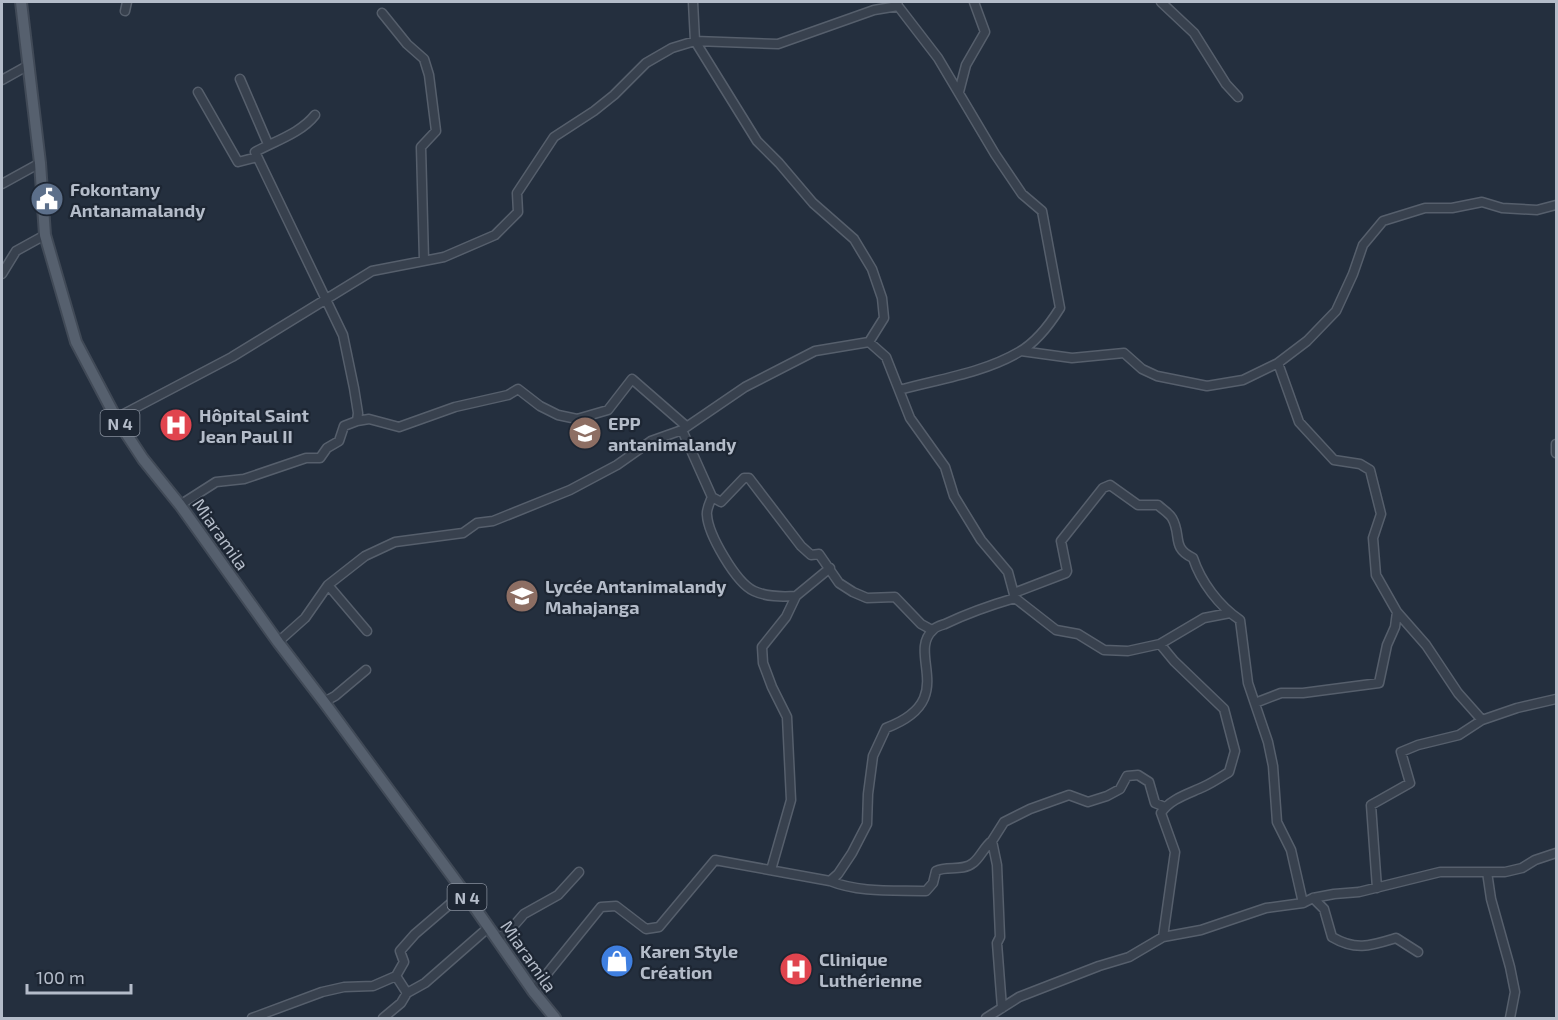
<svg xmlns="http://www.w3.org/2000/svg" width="1558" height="1020" font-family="'Exo 2',sans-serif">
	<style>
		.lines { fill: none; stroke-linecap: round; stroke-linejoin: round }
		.minor-casing { stroke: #565f6c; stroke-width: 11 }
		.major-casing { stroke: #414a57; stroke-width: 14 }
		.minor { stroke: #38414e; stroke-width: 8 }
		.major { stroke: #56606e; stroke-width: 10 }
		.labels { text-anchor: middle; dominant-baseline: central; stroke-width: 4.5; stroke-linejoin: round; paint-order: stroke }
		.shield { fill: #1d2633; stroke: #878f9c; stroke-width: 1.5 }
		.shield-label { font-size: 16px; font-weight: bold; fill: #b4bcc9 }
		.poi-label { font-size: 18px; font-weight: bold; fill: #b4bcc9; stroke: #1d2633; text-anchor: start }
		.street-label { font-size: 18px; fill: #b4bcc9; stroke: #1d2633 }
	</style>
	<rect width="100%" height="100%" fill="#242f3e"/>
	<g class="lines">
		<g class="minor-casing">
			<path id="minor" d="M897 2 898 6 938 58 995 154 1022 194 1042 211 1060 308C1050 324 1037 342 1019 352 983 373 939 379 899 390
				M1161 2 1194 33 1226 84 1238 97
				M125 11 127 2
				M382 13 407 44 424 59 429 75 436 131 421 147 424 260
				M240 79 268 144
				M2 80 27 66
				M198 92 238 162 257 157
				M959 92 966 65 985 32 974 2
				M2 184 40 163
				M2 274 16 251 45 235
				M869 342 886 357 910 418 945 467 954 496 981 540 1008 572 1015 598
				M1021 351 1072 358 1124 353 1142 369 1157 376 1207 386 1243 380 1278 363 1307 341 1336 311 1353 274 1363 245 1383 221 1425 208H1452L1482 202 1502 208 1537 210 1556 205
				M1278 363 1299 422 1334 460 1360 464 1370 470 1381 514 1373 538 1376 575 1397 612 1426 645 1458 693 1482 720 1517 708 1556 699
				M116 418 232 357 372 271 444 257 495 235 518 212 517 193 554 137 594 111 614 95 646 63 672 48 695 41 778 44 874 10 898 6
				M357 421 369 419 399 427 455 407 508 395 518 389 540 406 558 415 577 419 608 410 632 379 686 426
				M682 430 712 497 721 502 744 478H749L801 546 811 555 819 554 839 583 853 592 867 598 895 597 921 624 932 630
				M1556 444V453
				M712 497C710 502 706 510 707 515 708 534 736 583 754 591 767 597 781 597 796 596
				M180 505 216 482 244 479 306 458H320L327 448 339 441 344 426 357 421 358 413 354 388 343 335 255 152C275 141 301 133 315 115
				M328 585 367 631
				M1014 593 1066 573 1067 571 1061 541 1103 488 1110 485 1138 505H1158C1162 509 1169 513 1172 518 1182 535 1171 548 1193 558 1201 582 1219 606 1240 620L1248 683 1268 742 1273 766 1277 822 1291 850 1303 903
				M278 642 305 618 328 585 365 556 395 542 463 533 477 523 493 521 570 490 617 465 651 441 682 430 745 387 815 351 869 342 884 318 882 298 872 269 854 239 813 203 779 163 757 141 695 41 693 2
				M1160 644 1174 661 1224 709 1235 751 1229 772C1221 777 1212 783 1203 787 1188 794 1170 799 1161 813L1175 852 1163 937
				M324 702 335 696 366 670
				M1255 703 1281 693H1303L1379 683 1387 645 1395 627 1397 612
				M771 870 791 800 787 717 772 687 763 663 762 647 786 617 796 596 830 568
				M1487 872 1491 899 1510 967 1515 992 1510 1018
				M830 881C860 893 894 890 926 891L933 883 936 871C947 865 962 872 973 863 980 858 984 847 992 841
				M1377 888 1371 805 1410 783 1401 752 1418 745 1459 735 1482 720
				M1313 898 1324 909 1332 937C1356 951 1370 946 1396 938L1418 952
				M497 939 510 930 524 914 558 895 579 872
				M533 991 601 907 616 906 646 929 659 927 715 860 830 881 838 874 852 853 867 824 868 794 873 756 886 728C960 700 906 654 933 630 935 627 942 625 945 624 968 613 991 605 1015 598L1056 630 1078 634 1104 650 1128 651 1160 644 1204 618 1230 613
				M407 993 425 983 489 927
				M1002 1008 997 943 1000 937 997 865 992 841 1004 822 1030 809 1069 795 1088 802 1107 796 1120 789 1127 776 1138 775 1149 782 1155 803 1165 807
				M252 1018 322 992 344 987 373 986 396 976 404 962 400 951 415 934 464 892
				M383 1018 401 1003 407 993 396 976
				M986 1018 1019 997 1099 966 1129 957 1163 937 1201 930 1266 908 1303 903 1313 898 1334 894 1359 892 1440 872H1505L1522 868 1535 860 1556 853"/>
		</g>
		<g class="major-casing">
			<path id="major" d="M21 2 40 163 45 235 76 342 116 418 143 459 180 505 278 642 324 702 464 892 533 991 555 1018"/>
		</g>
		<use href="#minor" class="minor"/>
		<use href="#major" class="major"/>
	</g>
	<defs>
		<g id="civic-disc" transform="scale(1.725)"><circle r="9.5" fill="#5c6f8a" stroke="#1d2633"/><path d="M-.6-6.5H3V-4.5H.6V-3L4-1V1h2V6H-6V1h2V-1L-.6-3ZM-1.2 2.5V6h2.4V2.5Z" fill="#fff"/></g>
		<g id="hospital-disc" transform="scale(1.725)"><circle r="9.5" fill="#e0444e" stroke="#1d2633"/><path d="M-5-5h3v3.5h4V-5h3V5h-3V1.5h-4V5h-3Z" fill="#fff"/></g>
		<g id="school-disc" transform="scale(1.725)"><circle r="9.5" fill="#8d6e63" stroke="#1d2633"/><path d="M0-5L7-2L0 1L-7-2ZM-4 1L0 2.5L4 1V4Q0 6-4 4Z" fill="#fff"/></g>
		<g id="shop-disc" transform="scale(1.725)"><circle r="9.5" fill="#3f7fe0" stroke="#1d2633"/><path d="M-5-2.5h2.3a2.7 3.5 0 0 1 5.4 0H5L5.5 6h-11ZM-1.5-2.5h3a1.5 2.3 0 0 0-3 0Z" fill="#fff"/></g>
	</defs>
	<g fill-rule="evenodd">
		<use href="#civic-disc" x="47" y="199"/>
		<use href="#hospital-disc" x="176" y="425"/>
		<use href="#school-disc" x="585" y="433"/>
		<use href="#school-disc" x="522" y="596"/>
		<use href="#shop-disc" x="617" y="961"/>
		<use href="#hospital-disc" x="796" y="969"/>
	</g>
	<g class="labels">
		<g class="shield">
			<rect x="100.5" y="410" width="39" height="26" rx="4.5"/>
			<rect x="447.5" y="884" width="39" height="26" rx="4.5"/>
		</g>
		<g class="shield-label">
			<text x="120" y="423">N 4</text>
			<text x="467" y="897">N 4</text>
		</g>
		<g class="poi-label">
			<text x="70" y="189">Fokontany<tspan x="70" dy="21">Antanamalandy</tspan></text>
			<text x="199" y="415">Hôpital Saint<tspan x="199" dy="21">Jean Paul II</tspan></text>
			<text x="608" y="423">EPP<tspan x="608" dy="21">antanimalandy</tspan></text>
			<text x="545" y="586">Lycée Antanimalandy<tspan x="545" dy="21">Mahajanga</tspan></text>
			<text x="640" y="951">Karen Style<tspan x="640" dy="21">Création</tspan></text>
			<text x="819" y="959">Clinique<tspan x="819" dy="21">Luthérienne</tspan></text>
		</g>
		<g class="street-label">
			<text transform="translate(221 534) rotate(55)">Miaramila</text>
			<text transform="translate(529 956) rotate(55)">Miaramila</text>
		</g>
	</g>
	<rect width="1558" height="1020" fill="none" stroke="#b4bcc9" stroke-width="6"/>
	<path d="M27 984v9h104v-9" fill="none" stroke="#b4bcc9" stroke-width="3"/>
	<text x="36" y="984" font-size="18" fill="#b4bcc9" stroke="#1d2633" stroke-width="4.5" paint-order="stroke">100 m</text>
</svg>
